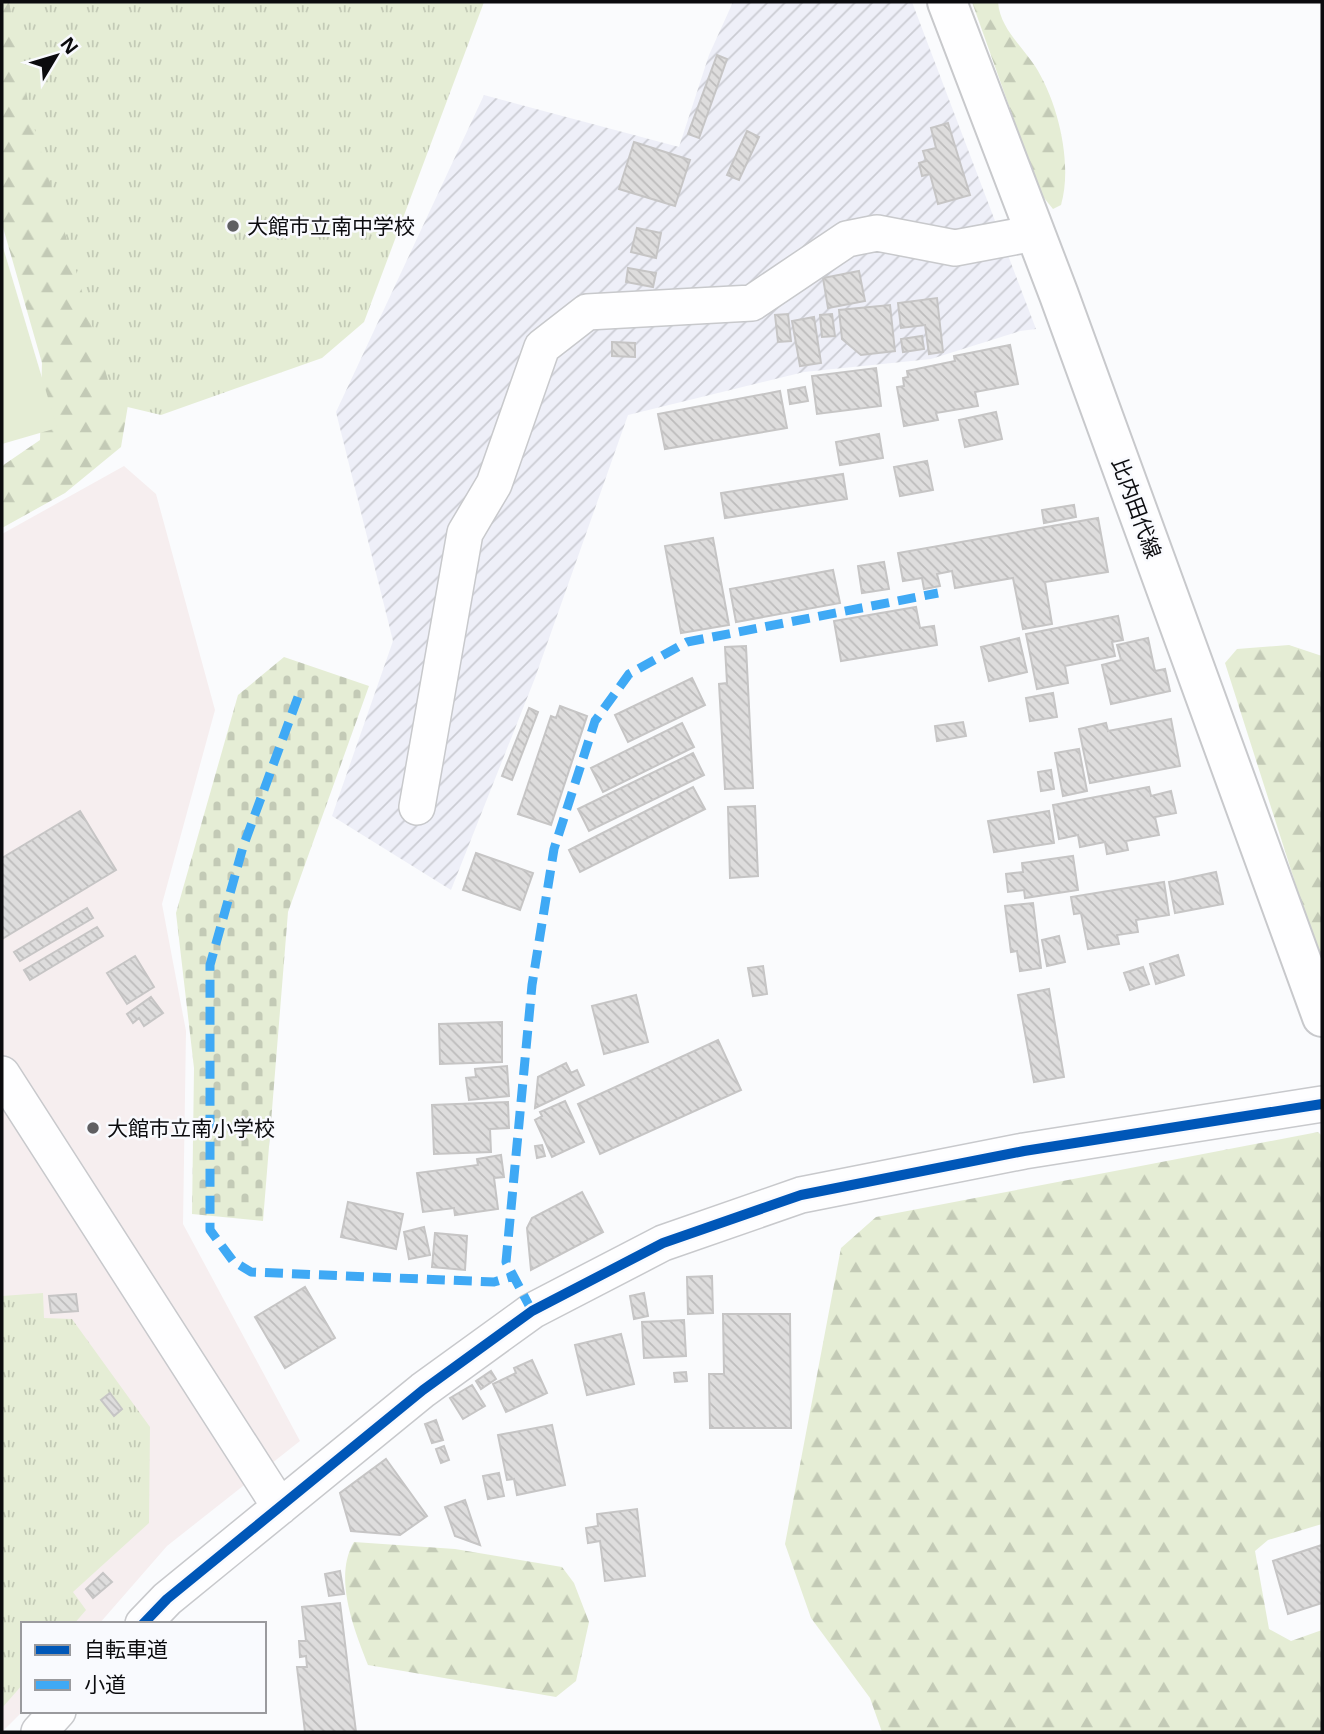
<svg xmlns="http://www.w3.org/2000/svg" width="1324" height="1734" font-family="'Noto Sans','Noto Sans JP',sans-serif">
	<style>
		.industrial { fill: url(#industrial-furrows) }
		.education { fill: #f6eeef }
		.forest { fill: url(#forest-firs) }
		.cemetery { fill: url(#cemetery-stones) }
		.park { fill: url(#park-tufts) }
		.pitch { fill: #e5edd5 }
		.building { fill: url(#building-back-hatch); stroke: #c6c5c5; stroke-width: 2 }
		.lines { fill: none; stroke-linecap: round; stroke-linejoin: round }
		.minor-casing { stroke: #c8c9cc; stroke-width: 38 }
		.major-casing { stroke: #c8c9cc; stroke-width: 42 }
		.minor { stroke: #fefeff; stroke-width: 35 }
		.major { stroke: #fefeff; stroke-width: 38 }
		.quiet { stroke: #3fa9f5; stroke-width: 9; stroke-dasharray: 18 9; stroke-linecap: butt }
		.cycleway-casing { stroke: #f9fafe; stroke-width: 15 }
		.cycleway { stroke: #0057b8; stroke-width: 10 }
		.poi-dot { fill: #5f5f62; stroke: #f9fafe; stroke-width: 2.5 }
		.labels { text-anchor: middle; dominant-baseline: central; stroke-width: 5; stroke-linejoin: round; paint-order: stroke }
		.poi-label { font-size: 21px; fill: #0b0b0e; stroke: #f9fafe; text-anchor: start }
		.street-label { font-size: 21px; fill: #0b0b0e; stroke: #f9fafe }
	</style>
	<defs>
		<pattern id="industrial-furrows" width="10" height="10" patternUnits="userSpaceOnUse" patternTransform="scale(1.75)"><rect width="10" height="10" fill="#eeeff8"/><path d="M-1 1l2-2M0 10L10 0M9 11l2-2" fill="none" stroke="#cbccd3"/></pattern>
		<pattern id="forest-firs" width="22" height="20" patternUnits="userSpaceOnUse" patternTransform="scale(1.75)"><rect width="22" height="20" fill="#e5edd5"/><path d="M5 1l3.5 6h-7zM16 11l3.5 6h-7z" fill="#c3cab6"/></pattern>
		<pattern id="cemetery-stones" width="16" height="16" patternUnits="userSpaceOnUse" patternTransform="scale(1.75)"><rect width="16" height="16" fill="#e5edd5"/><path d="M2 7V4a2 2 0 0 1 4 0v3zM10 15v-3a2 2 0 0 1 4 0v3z" fill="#c3cab6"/></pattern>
		<pattern id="park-tufts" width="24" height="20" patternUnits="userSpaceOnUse" patternTransform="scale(1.75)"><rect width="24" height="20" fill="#e5edd5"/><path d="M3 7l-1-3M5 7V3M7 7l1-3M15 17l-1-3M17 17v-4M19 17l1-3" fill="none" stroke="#c3cab6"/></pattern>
		<pattern id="building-back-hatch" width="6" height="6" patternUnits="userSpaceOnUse" patternTransform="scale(1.75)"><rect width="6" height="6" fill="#dedddd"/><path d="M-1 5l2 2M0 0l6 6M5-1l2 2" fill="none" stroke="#bdbcbc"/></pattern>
	</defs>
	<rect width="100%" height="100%" fill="#fafbfd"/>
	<path class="industrial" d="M733 2H912L1036 329 1020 331 931 359 804 372 628 415 535 678 451 890 332 816 393 641 336 412 484 95 679 147 709 55Z"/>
	<path class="education" d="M124 466 156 494 215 710 162 904 186 1031 183 1224 300 1441 167 1546 99 1624H23V1711L2 1732V534Z"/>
	<path class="forest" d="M2 2H27L130 393 121 447 65 493 2 528V466L40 440 42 363 2 224Z
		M972 2H998C1000 28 1021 45 1035 66 1058 102 1073 164 1061 205L1053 209 1040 193Z
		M1289 645 1322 656V967L1225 663 1237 649Z
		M1318 1132 1322 1136V1524L1268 1540 1255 1551 1269 1629 1291 1641 1322 1630V1732H882L870 1698 811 1618 785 1544 841 1248 876 1217Z
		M354 1542 455 1549 562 1567 574 1583 589 1622 576 1681 556 1697 368 1665C354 1629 333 1577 354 1542Z"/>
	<path class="cemetery" d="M284 657 369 686 288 912 263 1221 192 1214 194 1068 176 913 238 695Z"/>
	<path class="park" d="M9 2H484L364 322 322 358 161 415 115 404 31 117Z
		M43 1293 44 1318 72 1319 150 1427 149 1523 73 1592 86 1610 74 1624H23V1684L2 1708V1296Z"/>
	<path class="pitch" d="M2 244 57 428 2 444Z"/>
	<path class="building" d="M717 55 727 59 699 138 688 134Z
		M948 123 970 195 938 204 930 174 922 176 919 163 926 161 923 151 936 148 931 128Z
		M747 131 759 137 739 180 727 175Z
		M634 142 690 160 675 206 619 189Z
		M637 228 661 233 656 258 631 252Z
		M628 268 656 273 653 287 626 282Z
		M859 271 865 301 828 308 823 278Z
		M937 298 943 352 929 354 925 325 901 328 898 303Z
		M890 305 895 351 861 355 842 339 839 310Z
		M788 314 791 341 778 342 775 315Z
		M832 314 835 336 822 337 820 315Z
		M814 317 821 363 800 366 792 321Z
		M922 336 924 349 903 352 901 339Z
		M612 342 635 343V357L612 356Z
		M1010 345 1018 384 975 392 978 406 936 413 938 420 904 426 897 387 904 386 903 378 908 377 907 371 955 361 954 356Z
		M876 368 881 406 817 414 812 376Z
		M805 387 808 401 790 404 788 390Z
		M780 391 787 428 665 449 658 414Z
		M996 412 1002 439 965 447 959 420Z
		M879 434 883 458 840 465 836 442Z
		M927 461 933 490 900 496 894 467Z
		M843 474 847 499 725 518 721 493Z
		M1074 505 1076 517 1044 523 1042 510Z
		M1098 518 1108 572 1045 582 1052 624 1023 629 1013 578 955 588 952 571 937 574 940 586 924 589 922 578 903 581 898 553Z
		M713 538 729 625 681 633 665 546Z
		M884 562 889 589 862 593 858 566Z
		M833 570 840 603 736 622 730 589Z
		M916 607 920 628 934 626 937 645 841 661 834 621Z
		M1118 616 1123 640 1112 642 1115 656 1065 666 1068 683 1037 689 1026 634Z
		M1019 638 1027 672 989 681 981 647Z
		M1148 638 1155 671 1165 669 1170 691 1111 704 1102 665 1121 660 1117 645Z
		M746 646 753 788 725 789 719 684 727 683 725 647Z
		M692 678 705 705 628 742 615 715Z
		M1053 693 1057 717 1030 721 1026 698Z
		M560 706 587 716 551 825 518 814 551 716 556 718Z
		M529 708 538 712 512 780 502 776Z
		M1171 719 1180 766 1090 783 1079 729 1106 723 1108 731Z
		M963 722 966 736 937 741 935 726Z
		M682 723 694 747 603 792 591 768Z
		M1079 749 1087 791 1063 796 1055 753Z
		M693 753 704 775 589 831 578 809Z
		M1051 770 1054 789 1041 791 1038 772Z
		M693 787 705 809 580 872 569 850Z
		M1149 787 1151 796 1171 791 1176 813 1155 817 1159 835 1126 841 1128 850 1107 854 1105 842 1080 847 1078 835 1059 839 1053 805Z
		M755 806 758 876 730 878 728 807Z
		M80 811 116 870 2 939V858Z
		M1049 811 1054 843 994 852 988 821Z
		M476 853 533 873 520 910 463 890Z
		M1073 856 1078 890 1025 898 1024 890 1008 892 1006 874 1023 872 1022 863Z
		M1216 872 1223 904 1175 913 1169 882Z
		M1164 882 1169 915 1136 920 1138 932 1117 935 1119 944 1088 949 1081 913 1074 914 1071 897Z
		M1033 903 1041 968 1020 971 1017 951 1011 952 1005 906Z
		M87 908 93 918 20 961 14 952Z
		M97 927 103 936 30 980 24 970Z
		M1059 936 1065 962 1047 966 1042 940Z
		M1178 955 1184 975 1156 984 1150 964Z
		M135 956 154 987 127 1004 107 973Z
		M763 966 767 994 753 996 748 968Z
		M1143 967 1149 984 1130 990 1124 973Z
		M1049 989 1064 1077 1034 1082 1018 995Z
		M636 995 648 1042 604 1054 592 1006Z
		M151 997 163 1013 144 1026 139 1018 133 1023 127 1014Z
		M502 1022V1062L440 1064 439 1024Z
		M718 1040 741 1090 600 1154 578 1104Z
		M566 1063 571 1073 577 1070 584 1085 535 1108 538 1077Z
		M507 1066 509 1096 469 1100 466 1078 476 1077 475 1069Z
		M565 1101 584 1142 552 1157 535 1120 542 1116 540 1112Z
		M508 1102 509 1128 490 1129 491 1152 434 1154 432 1105Z
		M542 1145 545 1156 537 1158 535 1146Z
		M501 1155 504 1177 494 1178 498 1209 455 1215 454 1208 423 1212 417 1173 478 1165 477 1159Z
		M582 1192 603 1232 531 1270 527 1228 532 1218Z
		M348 1202 403 1214 396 1249 341 1237Z
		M424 1227 430 1255 409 1259 404 1232Z
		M435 1233 467 1236 465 1270 432 1267Z
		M712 1276 713 1313 688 1314 687 1277Z
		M305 1287 335 1338 285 1368 255 1317Z
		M644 1293 648 1316 634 1319 630 1296Z
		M76 1294 78 1311 51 1313 49 1296Z
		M723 1314H790L791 1428H710L709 1374H724Z
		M684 1320 686 1356 644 1358 642 1322Z
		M621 1334 634 1384 587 1395 575 1345Z
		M532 1360 547 1393 506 1412 493 1384 516 1373 514 1368Z
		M491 1371 496 1379 481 1389 476 1381Z
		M686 1372 687 1381 675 1382 674 1373Z
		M472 1385 485 1406 463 1419 450 1398Z
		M110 1393 122 1409 114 1416 101 1400Z
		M436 1420 443 1440 432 1443 425 1424Z
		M552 1425 565 1485 517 1495 514 1479 507 1480 498 1435Z
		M444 1446 449 1460 441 1463 436 1449Z
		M386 1459 427 1516 400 1535 351 1531 340 1493Z
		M499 1473 504 1496 488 1499 483 1476Z
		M465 1500 480 1545 455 1536 445 1507Z
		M637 1509 645 1576 605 1581 600 1541 588 1543 586 1528 598 1526 597 1514Z
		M1322 1545V1603L1288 1614 1273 1561Z
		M340 1571 344 1594 329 1596 325 1574Z
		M103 1573 112 1582 93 1598 86 1589Z
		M340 1603 356 1732H305L297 1667H307L306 1656 300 1657 299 1641H306L302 1607Z"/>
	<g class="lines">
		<g class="minor-casing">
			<path id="minor" d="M417 807 465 533 494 484 542 347 587 312 752 303 847 239 877 233 955 248 1035 233
				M2 1074 280 1507
				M143 1624 167 1599 423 1390 532 1311 663 1243 801 1195 1024 1151 1322 1104
				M39 1732 58 1711"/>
		</g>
		<g class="major-casing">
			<path id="major" d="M947 2 1059 295 1322 1017"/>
		</g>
		<use href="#minor" class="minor"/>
		<use href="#major" class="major"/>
		<path class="quiet" d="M298 697 243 847 210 965V1230L233 1261 251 1272 494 1282 514 1276
			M532 1311 506 1262 532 985 554 849 595 721 629 674 687 642 938 593"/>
		<g class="cycleway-casing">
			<path id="cycleway" d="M143 1624 167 1599 423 1390 532 1311 663 1243 801 1195 1024 1151 1322 1104"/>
		</g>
		<use href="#cycleway" class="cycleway"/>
	</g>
	<g class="poi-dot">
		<circle cx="233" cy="226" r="7"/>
		<circle cx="93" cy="1128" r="7"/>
	</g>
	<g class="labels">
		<g class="poi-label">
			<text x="247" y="226">大館市立南中学校</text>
			<text x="107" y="1128">大館市立南小学校</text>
		</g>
		<g class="street-label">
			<text transform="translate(1137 508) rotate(70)">比内田代線</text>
		</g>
	</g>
	<rect width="1324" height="1734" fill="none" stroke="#0b0b0e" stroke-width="7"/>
	<rect x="21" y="1622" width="245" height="91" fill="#f9fafe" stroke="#9a9a9e" stroke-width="2"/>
	<rect x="35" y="1645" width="35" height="10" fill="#0057b8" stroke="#9a9a9e" stroke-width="2"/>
	<text x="84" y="1657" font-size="21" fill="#0b0b0e">自転車道</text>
	<rect x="35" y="1680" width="35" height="10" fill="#3fa9f5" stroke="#9a9a9e" stroke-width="2"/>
	<text x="84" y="1692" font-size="21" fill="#0b0b0e">小道</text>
	<g transform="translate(56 56) rotate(52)" stroke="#f9fafe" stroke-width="5" paint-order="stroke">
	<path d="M0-5L12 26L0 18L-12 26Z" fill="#0b0b0e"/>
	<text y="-10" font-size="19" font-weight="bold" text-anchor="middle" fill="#0b0b0e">N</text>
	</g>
</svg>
